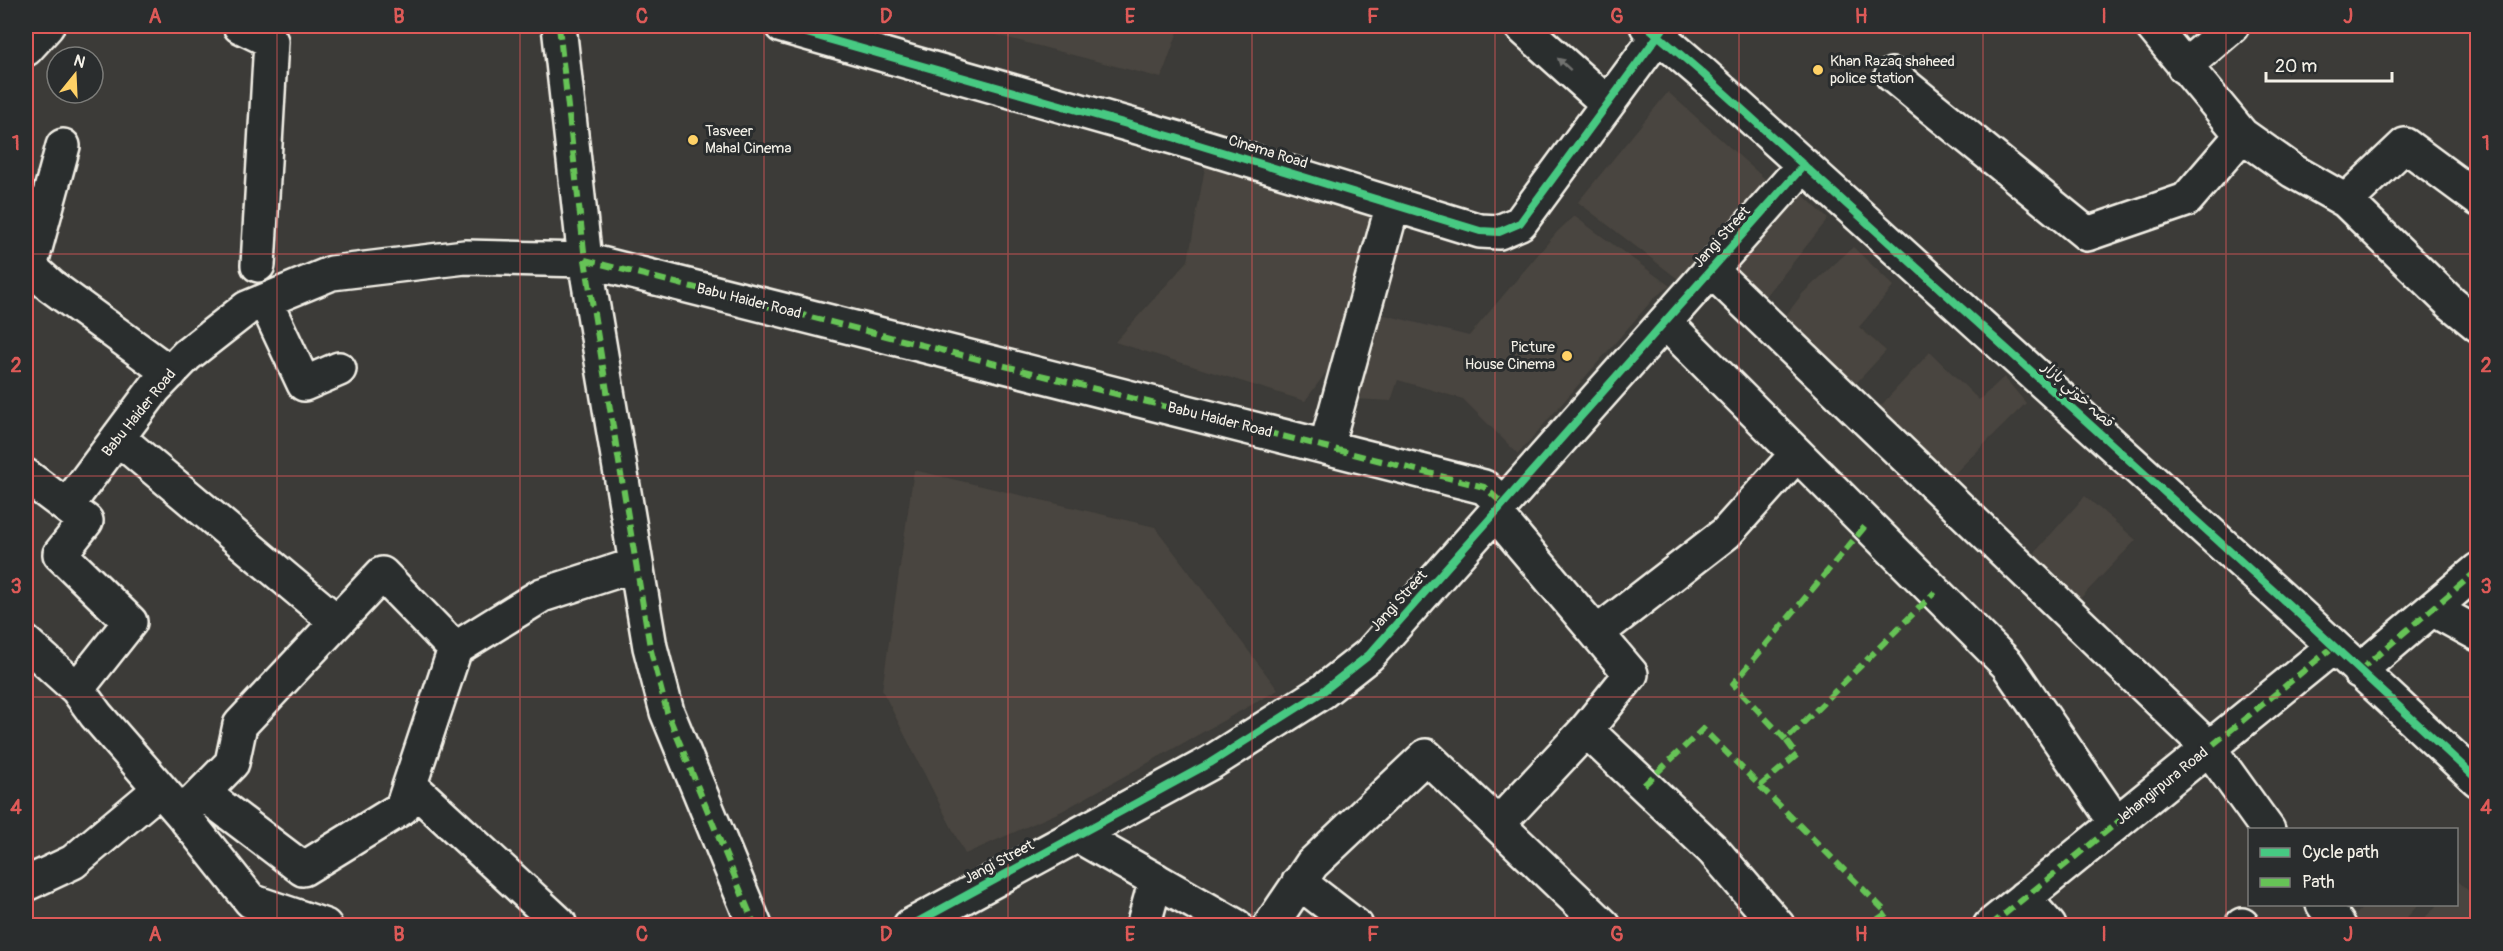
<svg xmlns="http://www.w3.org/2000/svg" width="2503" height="951" font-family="Pangolin,'Playpen Sans Arabic',sans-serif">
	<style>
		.built { fill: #49453f }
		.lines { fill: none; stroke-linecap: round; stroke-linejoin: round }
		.minor-casing { stroke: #f4f1e8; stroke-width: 38 }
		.minor { stroke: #2a2d2e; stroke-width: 33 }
		.quiet { stroke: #66c356; stroke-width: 6; stroke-dasharray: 12 6; stroke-linecap: butt }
		.cycleway-casing { stroke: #2a2d2e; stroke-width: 11 }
		.cycleway { stroke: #46c982; stroke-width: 8 }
		.oneway { fill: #71726f }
		.grid { fill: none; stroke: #de5a58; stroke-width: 1.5; stroke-opacity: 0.55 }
		.poi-dot { fill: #ffd166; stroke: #2a2d2e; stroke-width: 2 }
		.labels { text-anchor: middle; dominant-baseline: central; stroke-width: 6; stroke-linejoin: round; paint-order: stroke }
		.poi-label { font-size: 15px; fill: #f4f1e8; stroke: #2a2d2e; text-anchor: start }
		.street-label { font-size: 15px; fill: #f4f1e8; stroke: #2a2d2e }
		.neatline { fill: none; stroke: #de5a58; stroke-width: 2 }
		.grid-label { font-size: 20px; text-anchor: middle; font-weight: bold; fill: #de5a58 }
	</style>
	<rect width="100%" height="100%" fill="#3c3b38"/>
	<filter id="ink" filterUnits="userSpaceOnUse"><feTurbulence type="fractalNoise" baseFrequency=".0167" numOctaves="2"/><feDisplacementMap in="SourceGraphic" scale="12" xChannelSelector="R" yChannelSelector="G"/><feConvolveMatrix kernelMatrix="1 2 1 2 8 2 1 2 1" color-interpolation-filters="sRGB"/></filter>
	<g filter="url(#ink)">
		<path class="built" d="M962 26H1180L1161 78Z
			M1668 92 1765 179 1682 282 1578 202Z
			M1206 162 1402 221 1377 303 1305 401 1115 342 1188 261Z
			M1798 190 1828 219 1758 306 1723 271Z
			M1574 216 1670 286 1655 297 1518 454 1463 399 1398 380 1391 401 1354 399 1381 314 1469 336 1557 232Z
			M1853 247 1894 286 1859 327 1886 351 1846 394 1777 327 1803 293Z
			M1930 352 1979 400 2004 377 2026 403 1948 480 1875 412Z
			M914 470 1155 527 1278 690 1062 811 965 854 882 690Z
			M2085 496 2136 540 2074 605 2029 559Z
			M2458 881 2477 899V925H2418L2437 905 2456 904Z
			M2365 905H2418L2400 925H2354L2350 921Z"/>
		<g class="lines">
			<g class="minor-casing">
				<path id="minor" d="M240 26 271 41 258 265
					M559 26 585 260 650 647 667 712 755 926
					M782 26 1176 138 1480 231 1499 232 1520 223 1665 26
					M1521 26 1607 103
					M1647 26 1702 73 2299 614 2478 780
					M2152 26 2242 135 2293 171 2346 201 2451 303 2478 325
					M26 49 47 26
					M2184 67 2232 26
					M1892 75 2087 234 2186 200 2242 135
					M63 146 30 267 51 286 170 373
					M2346 201 2405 145 2478 199
					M1711 270 2209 748 2268 830
					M265 301 304 384 339 369
					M1665 322 2007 664 2116 823
					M118 438 337 622
					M1326 447 1393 204
					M26 476 86 521 60 554 130 622 77 689 96 715 182 814 251 901 325 926
					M67 506 155 388 187 355 247 308 332 273 465 257 585 260 1484 487 1503 504
					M1495 513 1631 674 1586 730 1499 823
					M2432 609 2478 634
					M1597 633 1726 533 1797 454
					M26 643 77 689
					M2359 671 2478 570
					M1586 730 1713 850 1778 926
					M410 785 559 923
					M203 793 303 869 402 808 455 649
					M182 814 232 763 240 725 382 574 455 649 542 595 635 565
					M1077 835 1236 926
					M1299 882 1356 926
					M26 884 73 862 160 789
					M2024 898 2049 926
					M2323 904 2339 926
					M910 926 1210 763 1322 692 1369 655 1804 165
					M1143 926 1156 880
					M1270 926 1312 864 1426 756 1604 926
					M1990 926 2333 647
					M2242 926V925"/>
			</g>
			<use href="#minor" class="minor"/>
			<path class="quiet" d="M559 26 585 260 650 647 667 712 755 926
				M585 260 1484 487 1503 504
				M2359 671 2478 570
				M1786 740 1733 684 1867 524
				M1644 785 1703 729 1887 913 1868 926
				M1760 786 1797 755 1786 740 1935 592
				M1990 926 2333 647"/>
			<g class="cycleway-casing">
				<path id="cycleway" d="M782 26 1176 138 1480 231 1499 232 1520 223 1665 26
					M1647 26 1702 73 2299 614 2478 780
					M910 926 1210 763 1322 692 1369 655 1804 165"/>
			</g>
			<use href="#cycleway" class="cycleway"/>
		</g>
		<defs><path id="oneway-solid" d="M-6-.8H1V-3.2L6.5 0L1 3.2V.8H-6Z" transform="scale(1.5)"/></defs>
		<use class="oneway" href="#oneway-solid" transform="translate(1564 64) rotate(-138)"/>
	</g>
	<path class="grid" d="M277 26V926M520 26V926M764 26V926M1008 26V926M1252 26V926M1495 26V926M1739 26V926M1983 26V926M2226 26V926M26 254H2478M26 476H2478M26 697H2478"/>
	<g class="poi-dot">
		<circle cx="1818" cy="70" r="6"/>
		<circle cx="693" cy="140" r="6"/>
		<circle cx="1567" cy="356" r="6"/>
	</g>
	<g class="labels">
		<g class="poi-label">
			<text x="1830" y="61">Khan Razaq shaheed<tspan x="1830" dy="17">police station</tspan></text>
			<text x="705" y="131">Tasveer<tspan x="705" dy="17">Mahal Cinema</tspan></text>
			<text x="1555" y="347" text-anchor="end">Picture<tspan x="1555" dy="17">House Cinema</tspan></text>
		</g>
		<g class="street-label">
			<text transform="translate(1268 152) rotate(17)">Cinema Road</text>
			<text transform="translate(1722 237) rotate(-48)">Jangi Street</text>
			<text transform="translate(749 301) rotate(14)">Babu Haider Road</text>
			<text transform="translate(2078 395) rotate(42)">قصہ خوني بازار</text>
			<text transform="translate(139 413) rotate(-51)">Babu Haider Road</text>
			<text transform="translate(1220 420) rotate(14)">Babu Haider Road</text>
			<text transform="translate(1399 601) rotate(-48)">Jangi Street</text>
			<text transform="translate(2162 786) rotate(-39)">Jehangirpura Road</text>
			<text transform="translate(999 862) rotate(-28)">Jangi Street</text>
		</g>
	</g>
	<rect width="2503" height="951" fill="none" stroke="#2a2d2e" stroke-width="66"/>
	<rect x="2248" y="828" width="210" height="78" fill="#2a2d2e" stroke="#7b7b78" stroke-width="1.5"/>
	<rect x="2260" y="848" width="30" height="9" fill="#46c982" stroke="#7b7b78" stroke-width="1.5"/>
	<text x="2302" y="858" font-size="18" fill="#f4f1e8">Cycle path</text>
	<rect x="2260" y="878" width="30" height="9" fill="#66c356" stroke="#7b7b78" stroke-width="1.5"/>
	<text x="2302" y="888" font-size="18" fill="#f4f1e8">Path</text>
	<g transform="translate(75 75) rotate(18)"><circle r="28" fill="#2a2d2e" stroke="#7b7b78" stroke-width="1.5"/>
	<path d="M0-4.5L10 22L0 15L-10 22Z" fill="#ffd166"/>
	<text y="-9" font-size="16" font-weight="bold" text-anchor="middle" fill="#f4f1e8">N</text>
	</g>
	<path d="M2266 72v9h126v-9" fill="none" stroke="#f4f1e8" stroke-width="3"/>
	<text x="2275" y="72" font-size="18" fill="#f4f1e8" stroke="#2a2d2e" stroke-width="4.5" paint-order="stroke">20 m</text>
	<rect x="33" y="33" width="2437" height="885" class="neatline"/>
	<g class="grid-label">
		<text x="155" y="23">A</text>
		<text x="399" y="23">B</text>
		<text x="642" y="23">C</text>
		<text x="886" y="23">D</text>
		<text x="1130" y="23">E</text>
		<text x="1373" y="23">F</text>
		<text x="1617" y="23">G</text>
		<text x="1861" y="23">H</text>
		<text x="2104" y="23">I</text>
		<text x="2348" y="23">J</text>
		<text x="16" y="150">1</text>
		<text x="2486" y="150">1</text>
		<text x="16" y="372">2</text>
		<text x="2486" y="372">2</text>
		<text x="16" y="593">3</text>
		<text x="2486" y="593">3</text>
		<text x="16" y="814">4</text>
		<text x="2486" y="814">4</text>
		<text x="155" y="941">A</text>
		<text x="399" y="941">B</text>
		<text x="642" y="941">C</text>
		<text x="886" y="941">D</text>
		<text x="1130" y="941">E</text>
		<text x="1373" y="941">F</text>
		<text x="1617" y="941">G</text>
		<text x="1861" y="941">H</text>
		<text x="2104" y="941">I</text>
		<text x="2348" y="941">J</text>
	</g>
</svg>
